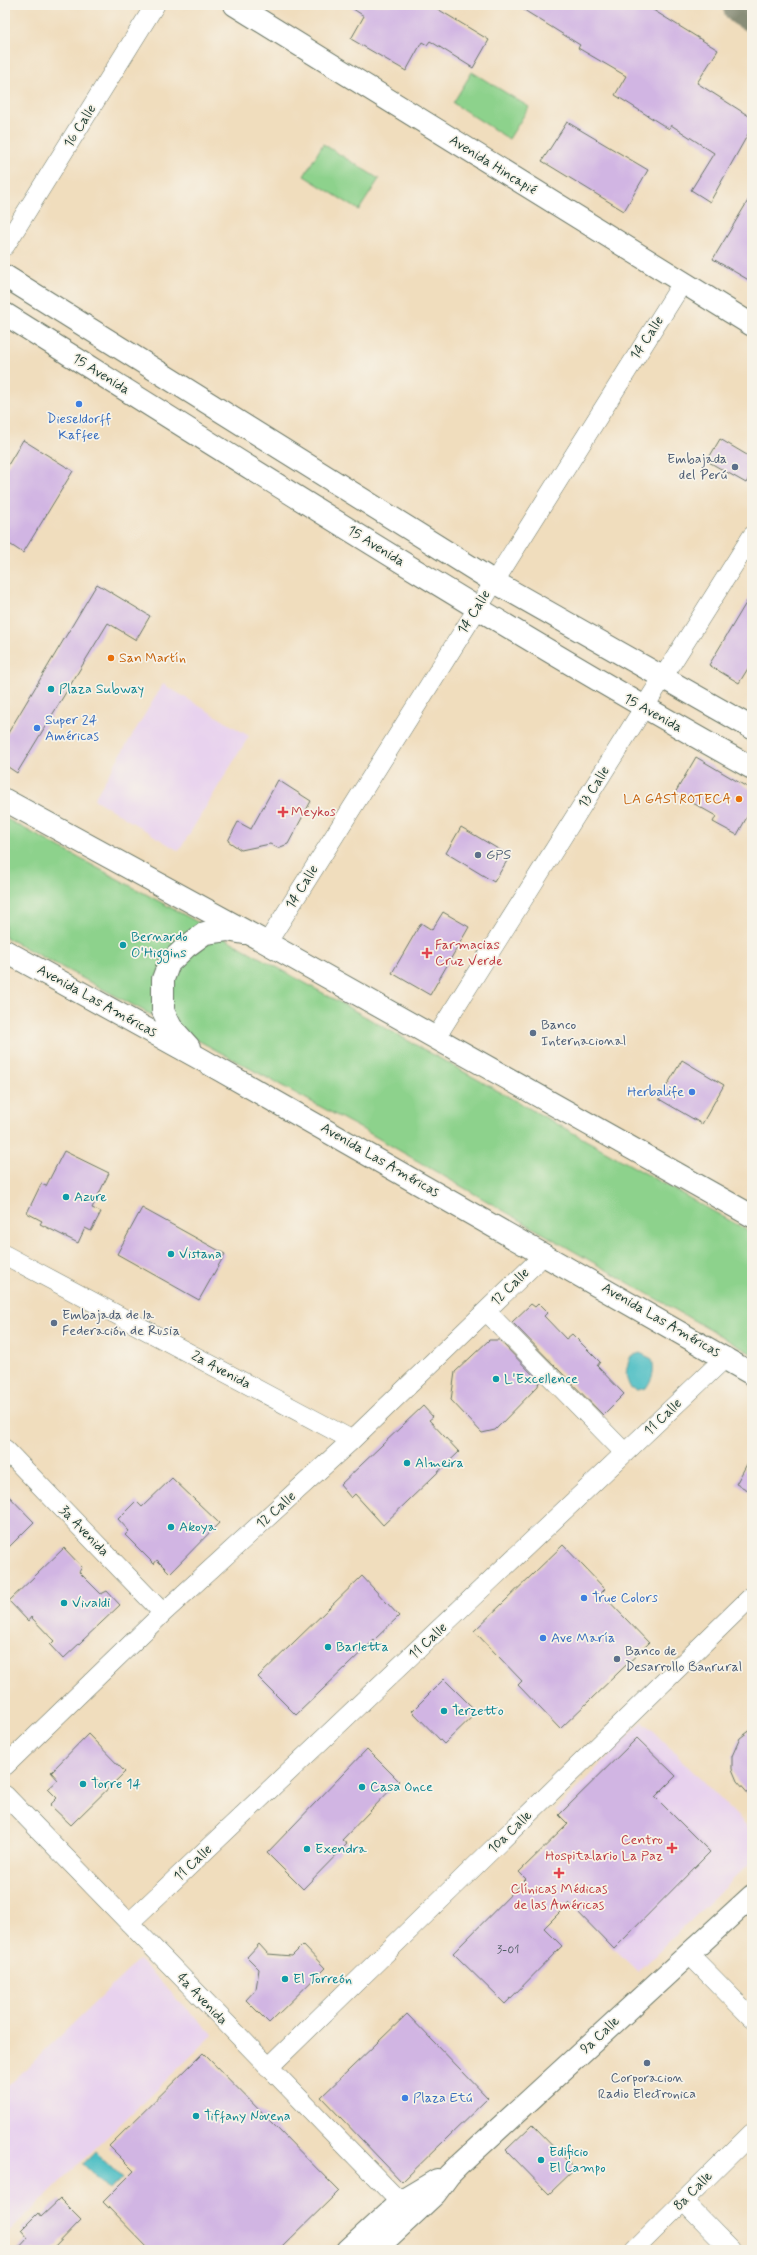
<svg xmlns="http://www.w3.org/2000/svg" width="757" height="2255" font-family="Mynerve,sans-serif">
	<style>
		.built { fill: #e8d2ee }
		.green { fill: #8dd28c; stroke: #568860 }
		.water { fill: #50bfc5; stroke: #387e7c }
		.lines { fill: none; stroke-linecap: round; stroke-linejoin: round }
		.taxiway { stroke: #888d78; stroke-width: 45 }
		.building { fill: #d1b5e3 }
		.minor-casing { stroke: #687564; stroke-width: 20 }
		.tertiary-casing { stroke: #687564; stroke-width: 24 }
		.primary-casing { stroke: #687564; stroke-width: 24 }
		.minor { stroke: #fff; stroke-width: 19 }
		.tertiary { stroke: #fff; stroke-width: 22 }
		.primary { stroke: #fff; stroke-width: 22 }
		.shop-dot { fill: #3f7fe0; stroke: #f7f3e8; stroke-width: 1.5 }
		.service-dot { fill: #5c6f8a; stroke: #f7f3e8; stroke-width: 1.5 }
		.food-dot { fill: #e8710a; stroke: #f7f3e8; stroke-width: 1.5 }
		.culture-dot { fill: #0f9aa8; stroke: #f7f3e8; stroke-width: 1.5 }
		.health-dot { fill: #e0444e; stroke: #f7f3e8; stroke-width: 1.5 }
		.labels { text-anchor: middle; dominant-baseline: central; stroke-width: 3.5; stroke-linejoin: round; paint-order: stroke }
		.number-label { font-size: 12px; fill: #4c5b60 }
		.street-label { font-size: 14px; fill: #1f3d34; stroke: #f7f3e8 }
		.shop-label { font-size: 14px; fill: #366cbe; stroke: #f7f3e8; text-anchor: start }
		.service-label { font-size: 14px; fill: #4e5e75; stroke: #f7f3e8; text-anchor: start }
		.food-label { font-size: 14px; fill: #c56008; stroke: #f7f3e8; text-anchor: start }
		.culture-label { font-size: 14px; fill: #0d838f; stroke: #f7f3e8; text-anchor: start }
		.health-label { font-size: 14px; fill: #be3a42; stroke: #f7f3e8; text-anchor: start }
	</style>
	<rect width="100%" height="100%" fill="#f7f3e8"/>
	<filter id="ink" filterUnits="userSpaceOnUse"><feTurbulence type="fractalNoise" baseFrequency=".025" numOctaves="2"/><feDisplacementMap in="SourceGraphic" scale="8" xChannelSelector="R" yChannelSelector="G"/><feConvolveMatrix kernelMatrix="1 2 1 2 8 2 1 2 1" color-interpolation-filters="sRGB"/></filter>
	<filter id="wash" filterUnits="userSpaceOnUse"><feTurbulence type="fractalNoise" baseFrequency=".012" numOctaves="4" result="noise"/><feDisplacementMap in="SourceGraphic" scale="16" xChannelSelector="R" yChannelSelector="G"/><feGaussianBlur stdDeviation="0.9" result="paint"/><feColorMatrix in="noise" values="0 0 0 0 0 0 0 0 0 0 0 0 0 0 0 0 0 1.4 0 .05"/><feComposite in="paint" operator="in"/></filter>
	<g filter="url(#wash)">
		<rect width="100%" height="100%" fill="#f0ddbd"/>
		<path class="built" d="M163 684 249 736 179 851 94 799Z
			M643 1721 752 1831 750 1839 752 1842V1861L638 1972 570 1905 609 1865 555 1811Z
			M139 1960 213 2035 5 2235V2089Z"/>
		<path class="green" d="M472 72 529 107 509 139 453 103Z
			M323 144 379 179 359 210 304 176Z
			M5 818 203 925 183 942 161 1020 5 937Z
			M221 936 752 1233V1354L369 1133 179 1030 169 1010 174 966 190 951Z"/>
		<path class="water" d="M640 1353 652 1359C655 1370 653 1378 646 1388L637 1390 630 1387C624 1375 626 1368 631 1356Z
			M95 2152 122 2178 110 2190 83 2164Z"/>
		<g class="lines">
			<path class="taxiway" d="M745 5 752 9"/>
		</g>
		<g id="blocks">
			<path class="building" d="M347 5H431L489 40 473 68 430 41 427 45 422 42 406 71 351 39 364 16Z
				M516 5H645L718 50 697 83 752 118V127L710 202 691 190 714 153 671 125 669 129 615 95 626 76 578 48 580 45Z
				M567 122 648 170 624 211 542 161Z
				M752 194V282L713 259Z
				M720 439 752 458V473L746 483 707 461Z
				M23 440 73 471 23 553 5 541V470Z
				M97 584 150 616 136 640 108 623 17 773 5 765V738Z
				M752 593V662L739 683 709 665Z
				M696 757 752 790V808L737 835 713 822 716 816 675 793Z
				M278 780 311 801 288 844 278 848 270 844 241 850 228 841 238 822 251 829Z
				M461 827 510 856 494 882 446 853Z
				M443 912 469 927 430 995 392 973 421 923 432 930Z
				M682 1060 724 1085 702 1124 659 1099Z
				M64 1151 109 1173 92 1208 101 1212 91 1231 85 1228 78 1243 40 1224 42 1221 27 1213 41 1184 46 1186Z
				M142 1208 225 1254 199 1300 117 1254Z
				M539 1303 548 1312 544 1316 566 1339 572 1334 600 1362 597 1366 624 1394 603 1415 512 1322 531 1304 535 1307Z
				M489 1340H499L539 1381 538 1386 495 1430 482 1433 451 1400 455 1372Z
				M423 1406 433 1417 429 1420 459 1452 383 1525 355 1494 351 1498 340 1485Z
				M752 1455V1492L736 1484Z
				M172 1478 219 1523 170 1573 157 1560 154 1564 125 1535 129 1531 118 1519 136 1501 142 1507Z
				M5 1492 34 1522 5 1551Z
				M563 1545 605 1589 601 1593 649 1643 560 1729 518 1685 522 1681 474 1631Z
				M64 1548 82 1567 79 1572 101 1594 107 1591 120 1605 63 1659 50 1645 54 1641 31 1617 28 1621 9 1601Z
				M362 1576 399 1616 296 1715 258 1677Z
				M444 1679 477 1712 444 1744 412 1711Z
				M752 1729V1798L737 1781 732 1769V1756L740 1738Z
				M88 1734 125 1772 71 1825 50 1805 57 1798 48 1789 58 1780 51 1772Z
				M637 1738 676 1776 655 1797 710 1852 614 1949 569 1903 544 1928 562 1946 505 2004 453 1953 526 1879 519 1872 568 1824 559 1815Z
				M367 1749 399 1781 342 1840 347 1844 303 1889 267 1853Z
				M259 1944 268 1954 292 1956 303 1945 325 1968 269 2023 246 2000 256 1989 259 1969 247 1957Z
				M407 2014 488 2098 402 2182 321 2097Z
				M203 2053 339 2191 279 2250H150L103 2202 134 2171 109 2146Z
				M532 2125 575 2169 549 2194 506 2150Z
				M60 2199 81 2220 52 2250H17L28 2238 21 2230 38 2213 41 2217Z"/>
		</g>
	</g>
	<g filter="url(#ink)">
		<use href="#blocks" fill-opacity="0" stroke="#687564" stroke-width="1"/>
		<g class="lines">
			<g class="minor-casing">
				<path id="minor" d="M5 246 155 5
					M267 943 683 282
					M435 1039 752 536
					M5 1255 352 1440
					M486 1311 625 1453
					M5 1449 163 1613
					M5 1766 163 1613 352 1440 545 1254
					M5 1795 400 2202
					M129 1923 726 1357
					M688 1953 752 2018
					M268 2068 752 1596
					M683 2201 731 2250
					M634 2250 752 2133"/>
			</g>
			<g class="tertiary-casing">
				<path id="tertiary" d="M5 276 493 581 752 728
					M5 314C252 469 497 626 752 768
					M348 2250 400 2202 437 2180
					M375 2250 435 2194 449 2175 458 2166 752 1896"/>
			</g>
			<g class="primary-casing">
				<path id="primary" d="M235 5 752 325
					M5 800 267 943 752 1216
					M5 951 199 1058 752 1374
					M189 1047 171 1027 163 1011V979L169 963 186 947 205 933 227 930 244 933"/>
			</g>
			<use href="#minor" class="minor"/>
			<use href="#tertiary" class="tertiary"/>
			<use href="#primary" class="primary"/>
		</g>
	</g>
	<g class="shop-dot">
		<circle cx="79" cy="404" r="4"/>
		<circle cx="37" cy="728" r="4"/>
		<circle cx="692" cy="1092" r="4"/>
		<circle cx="584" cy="1598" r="4"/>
		<circle cx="543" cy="1638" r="4"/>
		<circle cx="405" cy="2098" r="4"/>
	</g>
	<g class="service-dot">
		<circle cx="735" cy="467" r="4"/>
		<circle cx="478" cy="855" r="4"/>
		<circle cx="533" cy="1033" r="4"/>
		<circle cx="54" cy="1323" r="4"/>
		<circle cx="617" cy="1659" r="4"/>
		<circle cx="647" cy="2063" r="4"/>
	</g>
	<g class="food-dot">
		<circle cx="111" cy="658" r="4"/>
		<circle cx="739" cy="799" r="4"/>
	</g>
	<g class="culture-dot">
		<circle cx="51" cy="689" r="4"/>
		<circle cx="123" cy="945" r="4"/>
		<circle cx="66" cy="1197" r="4"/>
		<circle cx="171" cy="1254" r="4"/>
		<circle cx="496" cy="1379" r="4"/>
		<circle cx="407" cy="1463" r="4"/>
		<circle cx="171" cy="1527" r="4"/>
		<circle cx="64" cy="1603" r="4"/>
		<circle cx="328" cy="1647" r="4"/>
		<circle cx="444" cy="1711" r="4"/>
		<circle cx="83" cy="1784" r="4"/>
		<circle cx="362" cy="1787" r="4"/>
		<circle cx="307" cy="1849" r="4"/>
		<circle cx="285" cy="1979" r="4"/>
		<circle cx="196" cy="2116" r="4"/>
		<circle cx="541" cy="2160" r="4"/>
	</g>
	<g class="health-dot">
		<path d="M281 806h4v4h4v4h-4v4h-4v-4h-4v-4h4z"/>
		<path d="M425 947h4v4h4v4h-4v4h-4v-4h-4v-4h4z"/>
		<path d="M670 1842h4v4h4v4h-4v4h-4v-4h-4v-4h4z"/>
		<path d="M557 1867h4v4h4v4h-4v4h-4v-4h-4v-4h4z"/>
	</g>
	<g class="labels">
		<g class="number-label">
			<text x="508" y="1950">3-01</text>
		</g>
		<g class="street-label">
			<text transform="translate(80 126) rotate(-58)">16 Calle</text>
			<text transform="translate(493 165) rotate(32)">Avenida Hincapié</text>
			<text transform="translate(647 338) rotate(-57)">14 Calle</text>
			<text transform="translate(101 374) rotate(32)">15 Avenida</text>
			<text transform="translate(376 546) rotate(32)">15 Avenida</text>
			<text transform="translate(474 612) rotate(-58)">14 Calle</text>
			<text transform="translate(653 713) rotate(29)">15 Avenida</text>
			<text transform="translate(594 787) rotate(-58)">13 Calle</text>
			<text transform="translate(302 887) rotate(-58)">14 Calle</text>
			<text transform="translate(97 1001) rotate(29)">Avenida Las Américas</text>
			<text transform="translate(380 1160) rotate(30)">Avenida Las Américas</text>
			<text transform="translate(510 1287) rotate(-44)">12 Calle</text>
			<text transform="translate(661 1320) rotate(30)">Avenida Las Américas</text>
			<text transform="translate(221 1370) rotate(28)">2a Avenida</text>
			<text transform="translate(663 1417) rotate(-44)">11 Calle</text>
			<text transform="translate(276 1510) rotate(-42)">12 Calle</text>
			<text transform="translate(84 1531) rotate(46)">3a Avenida</text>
			<text transform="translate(428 1641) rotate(-43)">11 Calle</text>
			<text transform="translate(510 1832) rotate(-44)">10a Calle</text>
			<text transform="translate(193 1863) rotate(-43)">11 Calle</text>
			<text transform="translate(202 1999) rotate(46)">4a Avenida</text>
			<text transform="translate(600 2035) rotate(-43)">9a Calle</text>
			<text transform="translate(693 2191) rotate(-45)">8a Calle</text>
		</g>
		<g class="shop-label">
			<text x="79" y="419" text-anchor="middle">Dieseldorff<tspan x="79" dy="16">Kaffee</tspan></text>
			<text x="45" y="720">Super 24<tspan x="45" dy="16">Américas</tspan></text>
			<text x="684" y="1092" text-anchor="end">Herbalife</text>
			<text x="592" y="1598">True Colors</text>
			<text x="551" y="1638">Ave María</text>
			<text x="413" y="2098">Plaza Etú</text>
		</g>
		<g class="service-label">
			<text x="727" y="459" text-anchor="end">Embajada<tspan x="727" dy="16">del Perú</tspan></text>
			<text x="486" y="855">GPS</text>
			<text x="541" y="1025">Banco<tspan x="541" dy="16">Internacional</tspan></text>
			<text x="62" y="1315">Embajada de la<tspan x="62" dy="16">Federación de Rusia</tspan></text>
			<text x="625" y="1651">Banco de<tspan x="625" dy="16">Desarrollo Banrural</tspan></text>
			<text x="647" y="2078" text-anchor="middle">Corporacion<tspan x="647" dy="16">Radio Electronica</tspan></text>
		</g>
		<g class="food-label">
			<text x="119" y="658">San Martín</text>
			<text x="731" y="799" text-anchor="end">LA GASTROTECA</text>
		</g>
		<g class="culture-label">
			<text x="59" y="689">Plaza Subway</text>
			<text x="131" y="937">Bernardo<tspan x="131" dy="16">O'Higgins</tspan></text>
			<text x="74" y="1197">Azure</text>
			<text x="179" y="1254">Vistana</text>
			<text x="504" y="1379">L'Excellence</text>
			<text x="415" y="1463">Almeira</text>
			<text x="179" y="1527">Akoya</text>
			<text x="72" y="1603">Vivaldi</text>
			<text x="336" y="1647">Barletta</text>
			<text x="452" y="1711">Terzetto</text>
			<text x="91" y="1784">Torre 14</text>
			<text x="370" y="1787">Casa Once</text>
			<text x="315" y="1849">Exendra</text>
			<text x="293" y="1979">El Torreón</text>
			<text x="204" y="2116">Tiffany Novena</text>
			<text x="549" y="2152">Edificio<tspan x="549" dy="16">El Campo</tspan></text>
		</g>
		<g class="health-label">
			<text x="291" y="812">Meykos</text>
			<text x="435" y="945">Farmacias<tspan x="435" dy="16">Cruz Verde</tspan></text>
			<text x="663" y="1840" text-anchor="end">Centro<tspan x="663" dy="16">Hospitalario La Paz</tspan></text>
			<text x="559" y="1889" text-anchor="middle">Clínicas Médicas<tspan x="559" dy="16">de las Américas</tspan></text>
		</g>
	</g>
	<rect width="757" height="2255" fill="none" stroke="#f7f3e8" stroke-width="20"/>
</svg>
